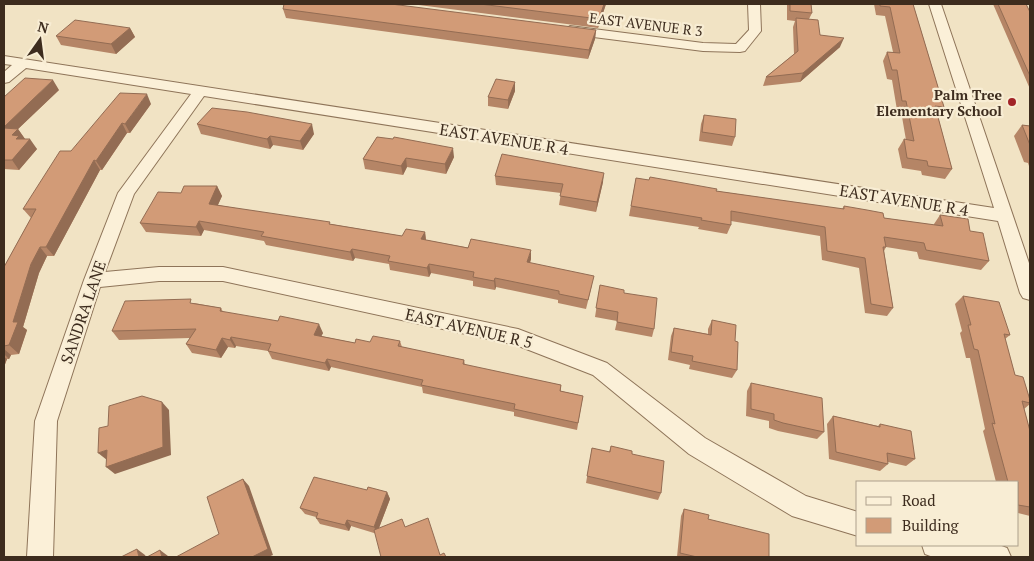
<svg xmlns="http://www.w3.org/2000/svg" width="1034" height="561" font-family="'PT Serif',serif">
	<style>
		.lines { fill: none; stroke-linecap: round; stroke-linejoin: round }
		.street-casing { stroke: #8e7459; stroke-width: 2 }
		.street { fill: #fbf0d8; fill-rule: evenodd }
		.wall { fill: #b58566 }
		.shaded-wall { fill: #936c53 }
		.building { fill: #d29b77; stroke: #936c53 }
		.poi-dot { fill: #a22427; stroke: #f8edd4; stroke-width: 2 }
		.labels { text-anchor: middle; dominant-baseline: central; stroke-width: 4.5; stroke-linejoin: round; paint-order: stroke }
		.far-street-label { font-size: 14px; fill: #3d2c1e; stroke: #f8edd4 }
		.far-poi-label { font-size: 14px; font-weight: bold; fill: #3d2c1e; stroke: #f8edd4; text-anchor: end }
		.street-label { font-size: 16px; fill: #3d2c1e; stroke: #f8edd4 }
	</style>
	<rect width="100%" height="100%" fill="#f1e3c4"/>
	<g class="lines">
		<g class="street-casing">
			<path id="street" d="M748 4H760L761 31 745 51 740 52 703 51 570 34 564 30 570 26 703 43 736 44 749 30Z
				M929 4H941L1030 266V300L1023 298 1020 293 998 221 204 96 134 194 105 272 159 267H223L518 329 607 363 705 438 806 496 858 512V536L792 516 689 454 593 375 516 345 223 281H159L100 287 57 421 53 557H27L35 421 84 280 118 193 191 94 26 68 9 82 4 83V72L12 65 4 64V56L994 208Z
				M922 545H999L1007 548 1011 557H933L925 554Z"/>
		</g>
		<use href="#street" class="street"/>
	</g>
	<path class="wall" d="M411 4H606L598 28Z
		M787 4H811L812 13 809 19 820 35 840 47 800 82 763 86 766 77 794 54 793 27 795 21 787 20Z
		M874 4H913L944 107 938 117 952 169 945 179 922 175 921 171 902 168 898 149 904 139 906 140 901 111 897 110 892 80 887 79 883 61 887 52H893L885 16 876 15Z
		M993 4H1026L1030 12V89Z
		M283 9 596 30 595 39 588 59 286 18Z
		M130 28 135 37 116 54 61 45 56 36Z
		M515 82V91L508 109 488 106V97Z
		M59 90 18 129 25 139H24L37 149 19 170 4 169V97Z
		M151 104 130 133H127L102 170H100L54 256H47L39 273 23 327 27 330 19 354 11 355 9 359H7L4 367V267L31 218 23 209 71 151Z
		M704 115 735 137 732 146 699 141 701 124Z
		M197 124 314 134 303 150 273 145 270 149 201 134Z
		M1022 125 1030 126V169L1028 163 1024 162 1014 136Z
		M377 137 454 157 446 174 407 167 403 175 365 169 363 159Z
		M495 176 603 182 596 212 559 205 561 193 496 185Z
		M636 178 716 191 842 209 844 206 884 218 934 225V224L940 215 970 231 989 261 981 270 919 259 917 252 886 247 884 251 893 308 887 316 865 313 859 268 822 260 820 236 731 221V225L727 234 698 229 699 227 629 216Z
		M217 186 222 196 218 205 402 236 425 232 426 240 531 259 530 263 592 285 586 309 558 303V300L496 287 495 290 473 286V281L431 273 429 277 390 270 389 264 355 258 353 261 266 245 264 241 204 230 201 236 146 232 140 223 181 193Z
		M600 285 624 293 654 329 652 337 615 330 617 321 595 317Z
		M963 296 1010 335 1005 339 1015 375 1030 400V404L1024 409 1030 432V516L1018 513V482H996L983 431 985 429 970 358H966L960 333 962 331 955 304Z
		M194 303 221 308 223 312 323 333 321 336 355 343 400 341 402 347 464 360 465 365 561 385V391L583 396 577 430 514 416V412L423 393 422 387 331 367 329 371 272 359 268 351 236 346 235 348 228 347 221 358 192 353 186 344 190 338 119 340 112 331Z
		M712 320 735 341 737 370 732 378 689 369 690 365 668 360 671 336 674 328 708 334V329Z
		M751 383 824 432 817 439 778 431 769 428V421L746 416 747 391Z
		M833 416 878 426 880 424 915 459 906 466 888 462V464L880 471 829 459 827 424Z
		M611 446 632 454 661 493 658 500 586 483 592 448 609 452Z
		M367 490 387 492 390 499 379 528 405 527 440 555 446 557 374 533 351 526 349 531 320 524 316 518V517L305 514 300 508Z
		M684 509 708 519 769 557H677L681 516Z"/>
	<path class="shaded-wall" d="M604 4H606L598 28 599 19Z
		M130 28 135 37 116 54 111 44Z
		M596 30 595 39 588 59 589 50Z
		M844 38 840 47 800 82 803 73Z
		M53 80 59 90 18 129 25 139 23 141 30 139 37 149 19 170 12 160 4 127Z
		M515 82V91L508 109V100Z
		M147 94 151 104 130 133 125 124Z
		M122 123 127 133 102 170 96 161Z
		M312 124 314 134 303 150 300 141Z
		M270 136 273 145 270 149 267 139Z
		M453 148 454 157 446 174 445 164Z
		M406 158 407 167 403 175 401 166Z
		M94 160 100 170 54 256 46 247Z
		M604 173 603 182 596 212 597 202Z
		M217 186 222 196 214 213 209 204Z
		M199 221 204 230 201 236 196 227Z
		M425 232 426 241 421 239Z
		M40 247 47 256 39 273 23 327 27 330 19 354 9 345 13 322 31 264Z
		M352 249 355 258 353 261 350 252Z
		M531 250V259L527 271V262Z
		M429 264 431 273 429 277 427 268Z
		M495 278 496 287 495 290 494 281Z
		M319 324 323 333 318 343 314 335Z
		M231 337 236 346 235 348 230 340Z
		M222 338 228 347 221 358 216 350Z
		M4 349 11 355 9 359 4 354Z
		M4 357 7 359 4 367Z
		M327 359 331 367 329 371 325 363Z
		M162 402 169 410 171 455 115 474 106 467Z
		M107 450V460L98 453Z
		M243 479 249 486 273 555 268 557H252Z
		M387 492 390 499 377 533 374 527Z
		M347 520 351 526 349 531 345 525Z
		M137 549 145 555 146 557H139Z
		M160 550 168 556 169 557H162Z"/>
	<path class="building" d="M284 4H391L596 30 589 50 283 9Z
		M480 4H604L599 19Z
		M790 4H811L812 13 790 11Z
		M880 4H913L944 107 935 106 952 169 928 166 927 161 907 158 904 139 914 141 906 101H902L897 70H892L887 52 900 53 890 7 880 6Z
		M998 4H1026L1030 12V76Z
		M796 18 818 20 820 35 844 38 803 73 766 77 798 51Z
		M75 20 130 28 111 44 56 36Z
		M25 78 53 80 4 127V97Z
		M496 79 515 82 508 100 488 97Z
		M120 93 147 94 125 124 122 123 96 161 94 160 46 247H40L31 264 13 322H18L9 345 4 346V267L36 209H23L60 151H71Z
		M212 108 247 112 312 124 300 141 270 136 267 139 197 124Z
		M704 115 736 119 735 137 702 132Z
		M1022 125 1030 126V145Z
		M4 128 18 129 12 135 19 136 16 139H30L12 160H4Z
		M377 137 393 139 394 137 453 148 445 164 406 158 401 166 363 159Z
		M502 154 604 173 597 202 560 196 563 184 495 176Z
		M650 177 717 189 716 191 844 209V206L867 210 883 213 884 218 943 226 940 215 968 219 970 231 983 233 989 261 926 250 924 243 884 237 886 247H883L893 308 871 304 865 258 827 251 825 227 731 211V225L701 220 702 218 631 206 636 178 649 180Z
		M184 186H217L209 204 330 222 329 224 402 236 406 229 425 232 421 239 468 248 471 239 531 250 527 262 594 276 588 300 559 294V291L495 278 494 281 473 277 474 272 429 264 427 268 388 261 390 256 352 249 350 252 261 236 264 232 199 221 196 227 140 223 158 192 181 193Z
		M600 285 624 290V293L657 298 654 329 617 322 618 312 596 308Z
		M963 296 999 302 1010 335 1004 334 1015 375 1023 377 1030 400V403L1022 401 1030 431V507L1018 505V482H1008L992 423 995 424 978 350 974 349 968 325H971Z
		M191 299 190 303 221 308 220 311 278 321 280 316 319 324 314 335 355 343 356 339 370 342 373 336 400 341 398 346 464 360 463 364 561 385 560 391 583 396 578 423 514 409 515 404 421 385 423 380 327 359 325 363 268 351 271 344 231 337 230 340 222 338 216 350 186 344 196 329 112 331 125 301Z
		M712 320 736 325 735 341 738 342 737 370 692 361 693 356 671 352 674 328 711 335Z
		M751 383 822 398 824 432 783 423 774 420V414L751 409Z
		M142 396 162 402 163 447 106 467 107 450 98 453 99 428 108 426 109 406Z
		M833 416 880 427V424L911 431 915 459 887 453 888 464 836 452Z
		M611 446 632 451V454L664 461 661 493 587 476 592 448 610 452Z
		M314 477 367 490 368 487 387 492 374 527 347 520 345 525 316 518 318 513 300 508Z
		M243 479 268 549 252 557H176L219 534 207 497Z
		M684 509 709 515 708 519 769 534V557H697L680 553Z
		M428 518 440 555 444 553 446 557H381L374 530 402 519 405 527Z
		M137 549 139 557H121Z
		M160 550 162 557H147Z"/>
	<circle class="poi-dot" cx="1012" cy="102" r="5"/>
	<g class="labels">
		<g class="far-street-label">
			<text transform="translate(646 24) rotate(7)">EAST AVENUE R 3</text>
		</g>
		<g class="far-poi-label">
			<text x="1002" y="94">Palm Tree<tspan x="1002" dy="16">Elementary School</tspan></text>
		</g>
		<g class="street-label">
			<text transform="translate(504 139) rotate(9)">EAST AVENUE R 4</text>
			<text transform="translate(904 200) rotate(9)">EAST AVENUE R 4</text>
			<text transform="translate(83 312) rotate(-71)">SANDRA LANE</text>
			<text transform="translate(469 328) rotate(13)">EAST AVENUE R 5</text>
		</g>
	</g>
	<rect width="1034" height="561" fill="none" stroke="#3d2c1e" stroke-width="10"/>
	<rect x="856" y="481" width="162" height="65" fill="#f8edd4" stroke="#ada08b"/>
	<rect x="866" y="497" width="25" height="8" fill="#fbf0d8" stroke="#ada08b"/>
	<text x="902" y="506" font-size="15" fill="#3d2c1e">Road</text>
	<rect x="866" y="518" width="25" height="15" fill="#d29b77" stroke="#ada08b"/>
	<text x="902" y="531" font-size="15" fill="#3d2c1e">Building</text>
	<g transform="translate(40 40) rotate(14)" stroke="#f8edd4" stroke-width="4" paint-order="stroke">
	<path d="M0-4L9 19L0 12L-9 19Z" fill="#3d2c1e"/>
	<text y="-8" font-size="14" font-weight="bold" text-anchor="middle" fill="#3d2c1e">N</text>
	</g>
</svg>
